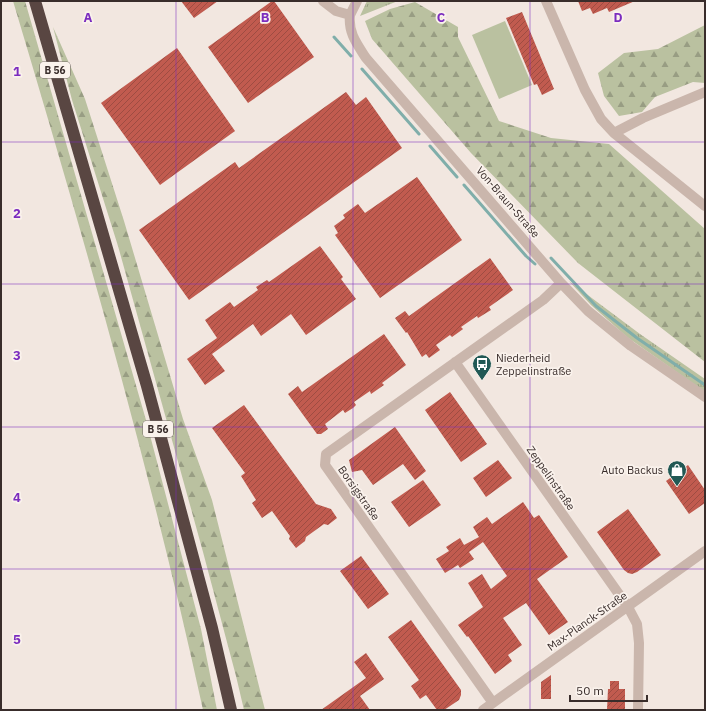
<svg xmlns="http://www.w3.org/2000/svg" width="706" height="711" font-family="'IBM Plex Sans',sans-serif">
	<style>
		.grass { fill: url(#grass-tufts) }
		.forest { fill: url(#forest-firs) }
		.pitch { fill: #bac1a0 }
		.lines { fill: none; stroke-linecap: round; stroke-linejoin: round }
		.stream { stroke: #80aeaa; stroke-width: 3 }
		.building { fill: url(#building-hatch) }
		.minor { stroke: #cab6ac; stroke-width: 10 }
		.highway { stroke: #594642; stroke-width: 12 }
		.grid { fill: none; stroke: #7b2cbf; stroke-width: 1; stroke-opacity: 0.55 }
		.labels { text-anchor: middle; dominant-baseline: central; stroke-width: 3.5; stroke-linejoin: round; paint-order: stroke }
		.shield { fill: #faf2ec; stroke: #736865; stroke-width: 1 }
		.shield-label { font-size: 10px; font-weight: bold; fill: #392d2b }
		.street-label { font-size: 11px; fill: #392d2b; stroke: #faf2ec }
		.poi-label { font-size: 11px; fill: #392d2b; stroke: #faf2ec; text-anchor: start }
		.grid-label { font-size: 13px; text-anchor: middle; font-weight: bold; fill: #7b2cbf; stroke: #faf2ec; stroke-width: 3.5; stroke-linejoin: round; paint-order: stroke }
	</style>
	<defs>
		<pattern id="grass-tufts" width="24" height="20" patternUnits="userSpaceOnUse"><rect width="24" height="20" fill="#bac1a0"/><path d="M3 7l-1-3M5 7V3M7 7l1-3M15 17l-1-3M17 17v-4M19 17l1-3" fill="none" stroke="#989d83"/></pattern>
		<pattern id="forest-firs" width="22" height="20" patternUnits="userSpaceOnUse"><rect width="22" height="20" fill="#bac1a0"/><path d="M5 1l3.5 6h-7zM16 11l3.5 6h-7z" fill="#989d83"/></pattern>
		<pattern id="building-hatch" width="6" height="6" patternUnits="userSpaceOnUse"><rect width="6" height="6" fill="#c15b4f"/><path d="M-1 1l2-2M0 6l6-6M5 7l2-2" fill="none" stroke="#9e4c42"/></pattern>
	</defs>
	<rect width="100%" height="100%" fill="#f2e7e0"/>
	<path class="grass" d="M367 1H398L360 16Z
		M569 281 640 334 705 379V392L627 337 591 305Z"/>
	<path class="forest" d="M13 1H25L146 420 201 629 217 710H203C151 471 83 235 13 1Z
		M415 2 458 27V37L499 121 551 138 609 144 705 229V362L578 263 471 153 372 39 365 21 390 9Z
		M705 25V83L693 82 655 97 642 112 619 116 604 96 598 73 624 53 658 49Z
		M53 27 85 99 124 221 183 419 212 500 265 710H244L236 676 203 552 162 404 118 246 72 100Z"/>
	<path class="pitch" d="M505 21 532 85 499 99 472 35Z"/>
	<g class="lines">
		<path class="stream" d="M334 37 351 56
			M362 69 419 134
			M430 146 457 177
			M464 185 526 256 535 264
			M551 258 596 306 637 338 705 385"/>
	</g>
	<path class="building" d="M181 1H218L194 18Z
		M272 1H274L314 57 248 103 208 47Z
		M578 1H635L609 12 607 8 593 14 590 8 582 11Z
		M522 12 554 89 542 95 537 84 534 85 506 18Z
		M177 48 235 131 160 185 101 103Z
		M346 92 356 105 366 97 402 148 189 300 139 230 235 162 239 168Z
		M417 177 462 240 380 298 335 235 338 233 334 226 345 218 343 215 358 204 365 213Z
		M320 246 343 277 341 279 356 299 306 335 291 314 261 336 253 324 212 354 225 371 205 385 187 359 217 338 205 320 230 302 234 307 258 290 256 287 267 280 269 282Z
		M490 258 513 290 489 307 491 310 478 318 477 316 461 327 463 329 459 332 452 337 450 335 436 345 440 350 429 358 426 354 422 357 407 332 406 333 395 318 405 311 409 316Z
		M384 334 406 365 382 383 384 385 371 394 370 391 354 402 356 405 353 408 345 413 343 410 325 424 328 429 321 434H317L288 394 298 386 302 392Z
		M450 392 487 444 461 462 425 410Z
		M244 405 316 504 331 509 337 518 328 525 324 524 306 537 305 541 296 548 289 539 290 536 272 511 262 518 252 503 256 500 241 476 245 473 212 428Z
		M395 427 426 471 415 480 403 464 373 485 362 470 352 472 349 460Z
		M498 460 512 478 486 497 473 478Z
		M688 465 705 490V503L689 514 666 481Z
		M423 480 441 505 409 527 391 502Z
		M523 502 534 518 539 515 568 557 537 579 568 622 549 635 526 603 503 618 522 645 508 655 512 661 495 674 468 636 467 637 458 625 483 607 468 583 482 574 491 589 507 576 483 542 469 552 474 559 460 568 458 565 445 573 436 559 449 551 446 547 460 538 464 545 479 537 473 527 487 517 492 524Z
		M628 509 661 555 637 572 632 574 628 573 624 570 597 532Z
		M361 556 389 594 368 609 340 571Z
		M411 620 461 690V695L459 700 444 710H437L426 695 420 699 411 686 419 680 388 637Z
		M366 653 384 679 360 696 370 710H321L366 678 354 662Z
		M551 675V699H541V682Z
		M610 681H619V689H625V710H607L608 689H610Z"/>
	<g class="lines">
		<path class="minor" d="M323 1 336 11 350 15C348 33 357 44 366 58L561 283 588 311 631 346 705 397
			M546 1 585 90 601 119 614 133 705 206
			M350 15 357 1
			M614 133 643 118 705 92
			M455 362 628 607 637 624 639 643 638 710
			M493 703 325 465 326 454 543 300 561 283
			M483 710 705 551"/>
		<path class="highway" d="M35 1 147 386 212 628 231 710"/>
	</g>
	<path class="grid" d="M176 1V710M353 1V710M530 1V710M1 142H705M1 284H705M1 427H705M1 569H705"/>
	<defs>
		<g id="bus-pin" transform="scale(1)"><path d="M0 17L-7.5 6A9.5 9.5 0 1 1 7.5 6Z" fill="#215955" stroke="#faf2ec"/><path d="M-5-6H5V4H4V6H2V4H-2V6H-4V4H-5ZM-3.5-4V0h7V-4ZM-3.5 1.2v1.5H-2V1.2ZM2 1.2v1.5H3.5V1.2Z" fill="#fff"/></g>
		<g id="shop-pin" transform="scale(1)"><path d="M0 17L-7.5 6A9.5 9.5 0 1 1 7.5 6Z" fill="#215955" stroke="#faf2ec"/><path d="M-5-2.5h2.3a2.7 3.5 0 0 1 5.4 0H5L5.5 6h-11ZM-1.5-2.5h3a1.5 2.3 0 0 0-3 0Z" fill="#fff"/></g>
	</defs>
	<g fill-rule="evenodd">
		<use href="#bus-pin" x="482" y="364"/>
		<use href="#shop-pin" x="677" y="470"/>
	</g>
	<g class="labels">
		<g class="shield">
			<rect x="40" y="62" width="30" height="16" rx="3"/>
			<rect x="143" y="421" width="30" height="16" rx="3"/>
		</g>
		<g class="shield-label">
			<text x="55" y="70">B 56</text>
			<text x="158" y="429">B 56</text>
		</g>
		<g class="street-label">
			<text transform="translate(508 202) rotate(49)">Von-Braun-Straße</text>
			<text transform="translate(551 478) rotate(55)">Zeppelinstraße</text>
			<text transform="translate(359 493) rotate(55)">Borsigstraße</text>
			<text transform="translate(587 621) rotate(-35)">Max-Planck-Straße</text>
		</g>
		<g class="poi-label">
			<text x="496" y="358">Niederheid<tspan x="496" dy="13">Zeppelinstraße</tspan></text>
			<text x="663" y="470" text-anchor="end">Auto Backus</text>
		</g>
	</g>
	<g class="grid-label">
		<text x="88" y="22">A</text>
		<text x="265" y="22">B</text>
		<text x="441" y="22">C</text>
		<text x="618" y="22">D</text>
		<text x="17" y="76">1</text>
		<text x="17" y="218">2</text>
		<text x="17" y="360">3</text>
		<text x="17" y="502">4</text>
		<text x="17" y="644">5</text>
	</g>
	<rect width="706" height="711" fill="none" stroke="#392d2b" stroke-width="4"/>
	<path d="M570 695v6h77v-6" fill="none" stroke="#392d2b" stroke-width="2"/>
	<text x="576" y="695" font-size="12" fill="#392d2b" stroke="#faf2ec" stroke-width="3" paint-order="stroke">50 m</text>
</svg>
